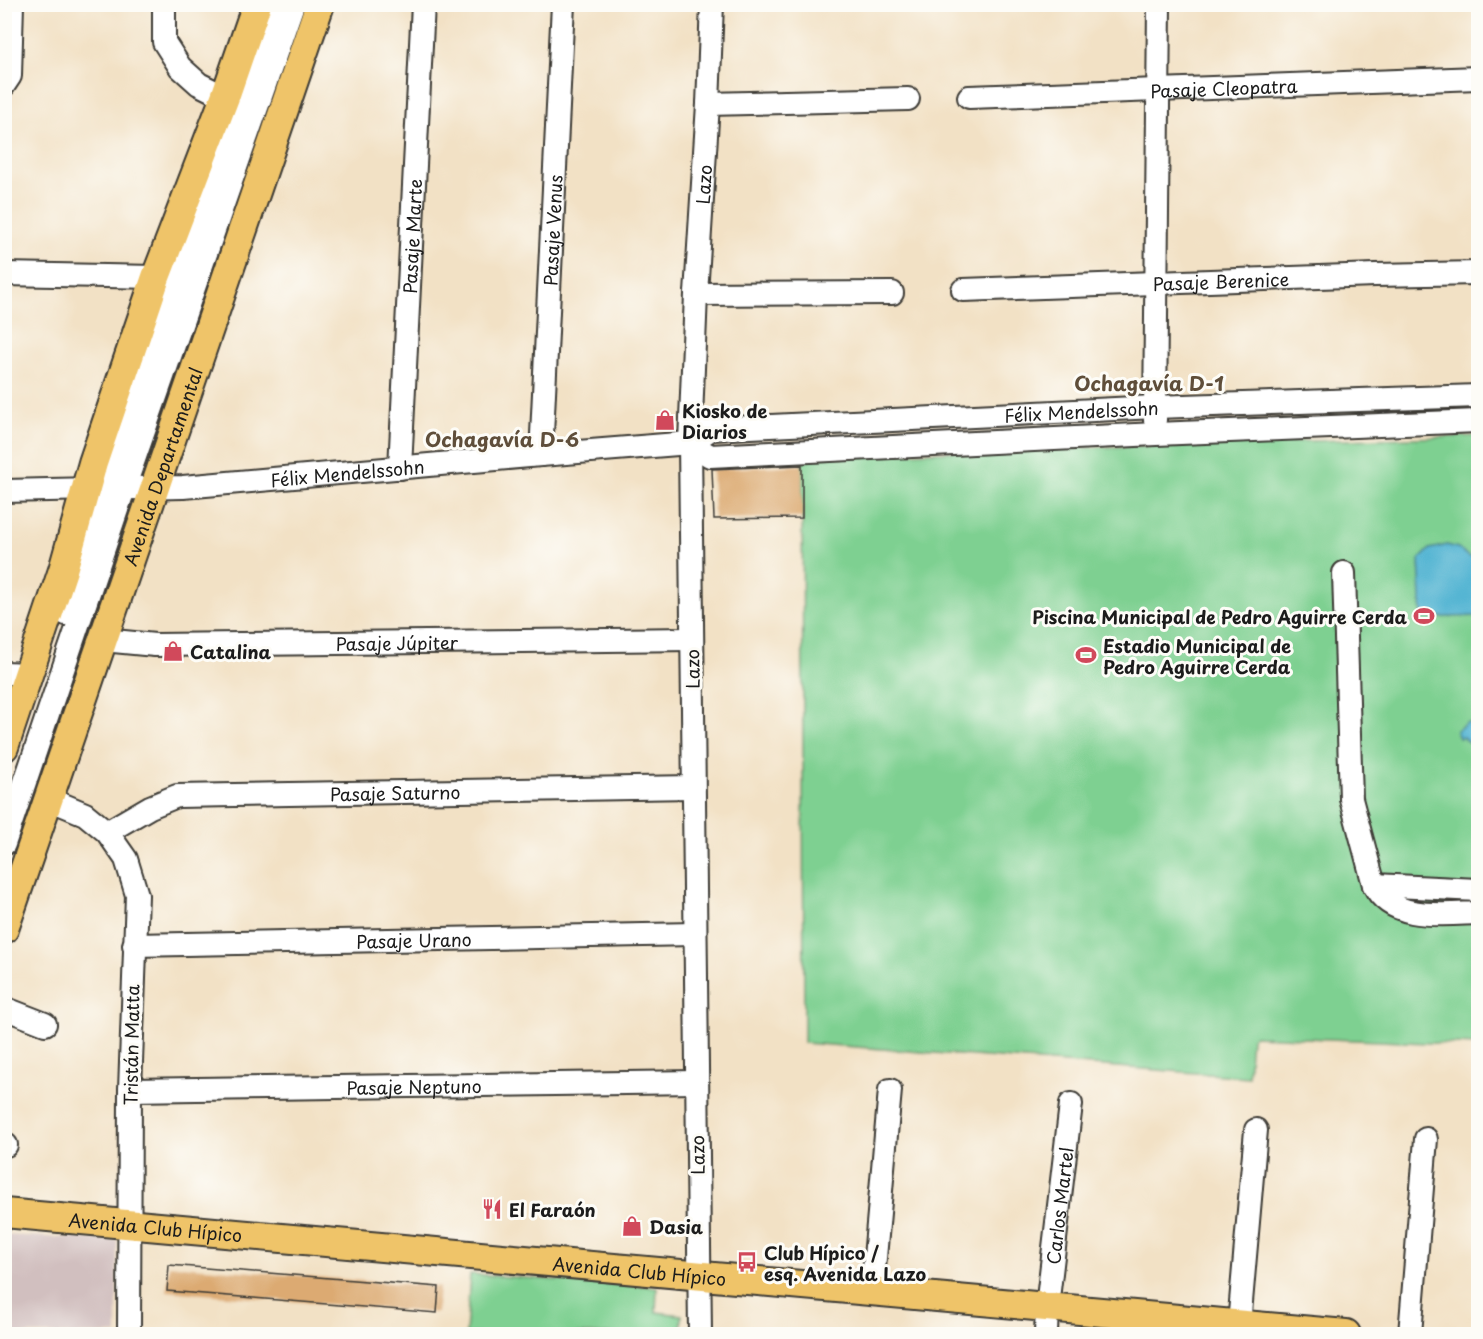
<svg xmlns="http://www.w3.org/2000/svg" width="1483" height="1339" font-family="'Playpen Sans',sans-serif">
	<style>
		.industrial { fill: #d1bfbf }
		.green { fill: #7ed091; stroke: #4d7656; stroke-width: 1.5 }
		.water { fill: #54b5d3; stroke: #386878; stroke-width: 1.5 }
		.building { fill: #dcaa72 }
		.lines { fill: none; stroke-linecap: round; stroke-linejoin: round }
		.minor-casing { stroke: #3c3a35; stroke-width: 26 }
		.major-casing { stroke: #3c3a35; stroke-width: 32 }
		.minor { stroke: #fff; stroke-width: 22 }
		.major { stroke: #efc469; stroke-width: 28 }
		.labels { text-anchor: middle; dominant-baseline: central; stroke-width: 6; stroke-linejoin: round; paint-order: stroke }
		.street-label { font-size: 18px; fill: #1c1c1c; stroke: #fdfcf7 }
		.poi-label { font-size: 18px; font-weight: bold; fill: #1c1c1c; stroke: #fdfcf7; text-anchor: start }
		.neighbourhood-label { font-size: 20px; font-weight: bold; fill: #5f4e3a; stroke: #fdfcf7 }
	</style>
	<rect width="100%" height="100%" fill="#fdfcf7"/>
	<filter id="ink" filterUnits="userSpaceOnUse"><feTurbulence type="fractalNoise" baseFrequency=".0167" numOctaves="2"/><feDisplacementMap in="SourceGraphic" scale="12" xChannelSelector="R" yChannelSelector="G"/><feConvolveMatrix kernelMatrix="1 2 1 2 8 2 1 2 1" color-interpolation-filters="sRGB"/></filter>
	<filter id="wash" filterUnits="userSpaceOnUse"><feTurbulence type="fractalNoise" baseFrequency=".008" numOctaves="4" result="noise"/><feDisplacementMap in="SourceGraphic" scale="24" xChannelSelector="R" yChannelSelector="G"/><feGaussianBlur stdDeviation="1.35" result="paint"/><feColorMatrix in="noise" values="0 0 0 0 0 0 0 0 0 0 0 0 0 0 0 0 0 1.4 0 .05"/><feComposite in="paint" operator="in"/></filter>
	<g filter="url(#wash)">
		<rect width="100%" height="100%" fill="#f2e1c5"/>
		<path class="industrial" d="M5 1235 117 1240V1334H5Z"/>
		<path class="green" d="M1478 436V1045L1254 1036 1251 1038 1248 1077 804 1043 802 456Z
			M470 1274 657 1287 656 1312 682 1315 681 1334H466Z"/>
		<path class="water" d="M1447 545 1458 548 1470 557 1478 556V616L1422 618 1419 560 1430 549Z
			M1466 723H1472L1478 727V743L1473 747 1463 737 1459 738 1456 731Z"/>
		<g id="blocks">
			<path class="building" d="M802 465V518L714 519 712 469Z
				M169 1265 439 1287 437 1313 167 1291Z"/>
		</g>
	</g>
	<g filter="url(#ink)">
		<use href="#blocks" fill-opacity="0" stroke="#3c3a35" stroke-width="1.5"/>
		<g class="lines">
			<g class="minor-casing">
				<g id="minor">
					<path d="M164 4V42L180 67 199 84 225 97"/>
					<path d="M4 85 10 76 12 4"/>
					<path id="s1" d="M969 97 1478 78"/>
					<path d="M708 104 908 99"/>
					<path d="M4 274 156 277"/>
					<path id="s2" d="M963 290 1375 275 1478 273"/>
					<path d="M696 294 892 293"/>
					<path d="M1155 420 1159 4"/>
					<path d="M690 443 710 456 1156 434 1478 421"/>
					<path id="s3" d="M541 455 563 4"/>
					<path id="s4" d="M400 468 423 4"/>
					<path id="s5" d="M4 491 183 487 541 455 690 443 711 429 1155 407 1478 396"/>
					<path d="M1344 573 1351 799 1374 885C1392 922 1444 914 1478 913"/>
					<path d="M66 614C133 410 204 208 273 4"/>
					<path id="s6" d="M103 640 155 645 692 639"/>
					<path d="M4 673 30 674"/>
					<path d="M49 799 85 814 107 832 126 859 137 895 130 1090 129 1334"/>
					<path id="s7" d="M107 832 150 807 177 796 693 787"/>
					<path d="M4 844 130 471 293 4"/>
					<path d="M1374 885 1478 890"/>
					<path id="s8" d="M134 945 695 934"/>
					<path d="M4 1008 45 1024"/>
					<path id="s9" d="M130 1090 697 1082"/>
					<path d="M4 1145H6"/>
					<path d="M872 1291 890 1090"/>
					<path d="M1239 1325 1256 1130"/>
					<path id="s10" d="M700 1334 690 443 696 294 708 104 712 4"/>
					<path id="s11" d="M1046 1334 1047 1307 1071 1104"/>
					<path d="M1410 1334 1426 1139"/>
				</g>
			</g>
			<g class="major-casing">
				<g id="major">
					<path d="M4 747 63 570 93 463 156 277 225 97 257 4"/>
					<path id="s12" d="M4 929 320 4"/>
					<path id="s13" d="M4 1213 1346 1334"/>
				</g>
			</g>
			<use href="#minor" class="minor"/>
			<use href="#major" class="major"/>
		</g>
	</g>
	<defs>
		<g id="shop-bare" transform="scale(1.62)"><path d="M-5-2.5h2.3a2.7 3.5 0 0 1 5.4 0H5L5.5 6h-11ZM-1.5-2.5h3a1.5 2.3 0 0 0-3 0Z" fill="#d1495b" stroke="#fdfcf7" stroke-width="2.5" paint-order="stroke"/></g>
		<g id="stadium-bare" transform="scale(1.62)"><path d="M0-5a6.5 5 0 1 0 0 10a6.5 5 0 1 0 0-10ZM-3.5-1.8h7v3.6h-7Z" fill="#d1495b" stroke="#fdfcf7" stroke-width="2.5" paint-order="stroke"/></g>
		<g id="restaurant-bare" transform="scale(1.62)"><path d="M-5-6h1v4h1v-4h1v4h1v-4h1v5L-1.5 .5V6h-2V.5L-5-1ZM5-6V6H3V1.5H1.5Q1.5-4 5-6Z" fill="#d1495b" stroke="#fdfcf7" stroke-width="2.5" paint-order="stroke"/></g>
		<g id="bus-bare" transform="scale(1.62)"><path d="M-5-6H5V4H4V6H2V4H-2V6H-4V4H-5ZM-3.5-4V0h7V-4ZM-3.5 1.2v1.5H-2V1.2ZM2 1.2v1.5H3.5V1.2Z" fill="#d1495b" stroke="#fdfcf7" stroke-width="2.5" paint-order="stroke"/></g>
	</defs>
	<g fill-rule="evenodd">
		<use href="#shop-bare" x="665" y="420"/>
		<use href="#stadium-bare" x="1424" y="616"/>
		<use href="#shop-bare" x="173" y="651"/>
		<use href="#stadium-bare" x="1086" y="655"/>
		<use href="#restaurant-bare" x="492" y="1209"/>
		<use href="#shop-bare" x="632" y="1226"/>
		<use href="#bus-bare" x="747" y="1262"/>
	</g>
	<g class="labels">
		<g class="street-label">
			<text stroke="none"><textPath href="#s1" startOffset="255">Pasaje Cleopatra</textPath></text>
			<text stroke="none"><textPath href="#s10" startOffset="1150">Lazo</textPath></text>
			<text stroke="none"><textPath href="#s3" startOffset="225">Pasaje Venus</textPath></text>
			<text stroke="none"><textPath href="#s4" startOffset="232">Pasaje Marte</textPath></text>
			<text stroke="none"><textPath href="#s2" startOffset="258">Pasaje Berenice</textPath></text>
			<text stroke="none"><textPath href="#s5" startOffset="1084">Félix Mendelssohn</textPath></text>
			<text stroke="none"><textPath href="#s12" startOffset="489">Avenida Departamental</textPath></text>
			<text stroke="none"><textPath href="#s5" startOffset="344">Félix Mendelssohn</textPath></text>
			<text stroke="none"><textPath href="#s6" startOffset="294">Pasaje Júpiter</textPath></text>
			<text transform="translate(692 669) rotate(-91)">Lazo</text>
			<text stroke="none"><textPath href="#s7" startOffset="297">Pasaje Saturno</textPath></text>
			<text stroke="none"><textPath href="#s8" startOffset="280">Pasaje Urano</textPath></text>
			<text transform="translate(131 1045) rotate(-89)">Tristán Matta</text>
			<text stroke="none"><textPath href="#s9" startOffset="284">Pasaje Neptuno</textPath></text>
			<text transform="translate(697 1155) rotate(-91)">Lazo</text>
			<text stroke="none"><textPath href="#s11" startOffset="129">Carlos Martel</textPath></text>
			<text stroke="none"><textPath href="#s13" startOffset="152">Avenida Club Hípico</textPath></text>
			<text stroke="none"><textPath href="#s13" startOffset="638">Avenida Club Hípico</textPath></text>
		</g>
		<g class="poi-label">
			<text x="682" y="410">Kiosko de<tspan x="682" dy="21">Diarios</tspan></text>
			<text x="1407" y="616" text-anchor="end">Piscina Municipal de Pedro Aguirre Cerda</text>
			<text x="1103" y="645">Estadio Municipal de<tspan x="1103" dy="21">Pedro Aguirre Cerda</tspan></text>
			<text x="190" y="651">Catalina</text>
			<text x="509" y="1209">El Faraón</text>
			<text x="649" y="1226">Dasia</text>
			<text x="764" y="1252">Club Hípico /<tspan x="764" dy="21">esq. Avenida Lazo</tspan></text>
		</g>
		<g class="neighbourhood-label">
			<text x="1149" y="383">Ochagavía D-1</text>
			<text x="502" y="439">Ochagavía D-6</text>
		</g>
	</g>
	<rect width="1483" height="1339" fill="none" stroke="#fdfcf7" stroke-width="24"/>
</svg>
